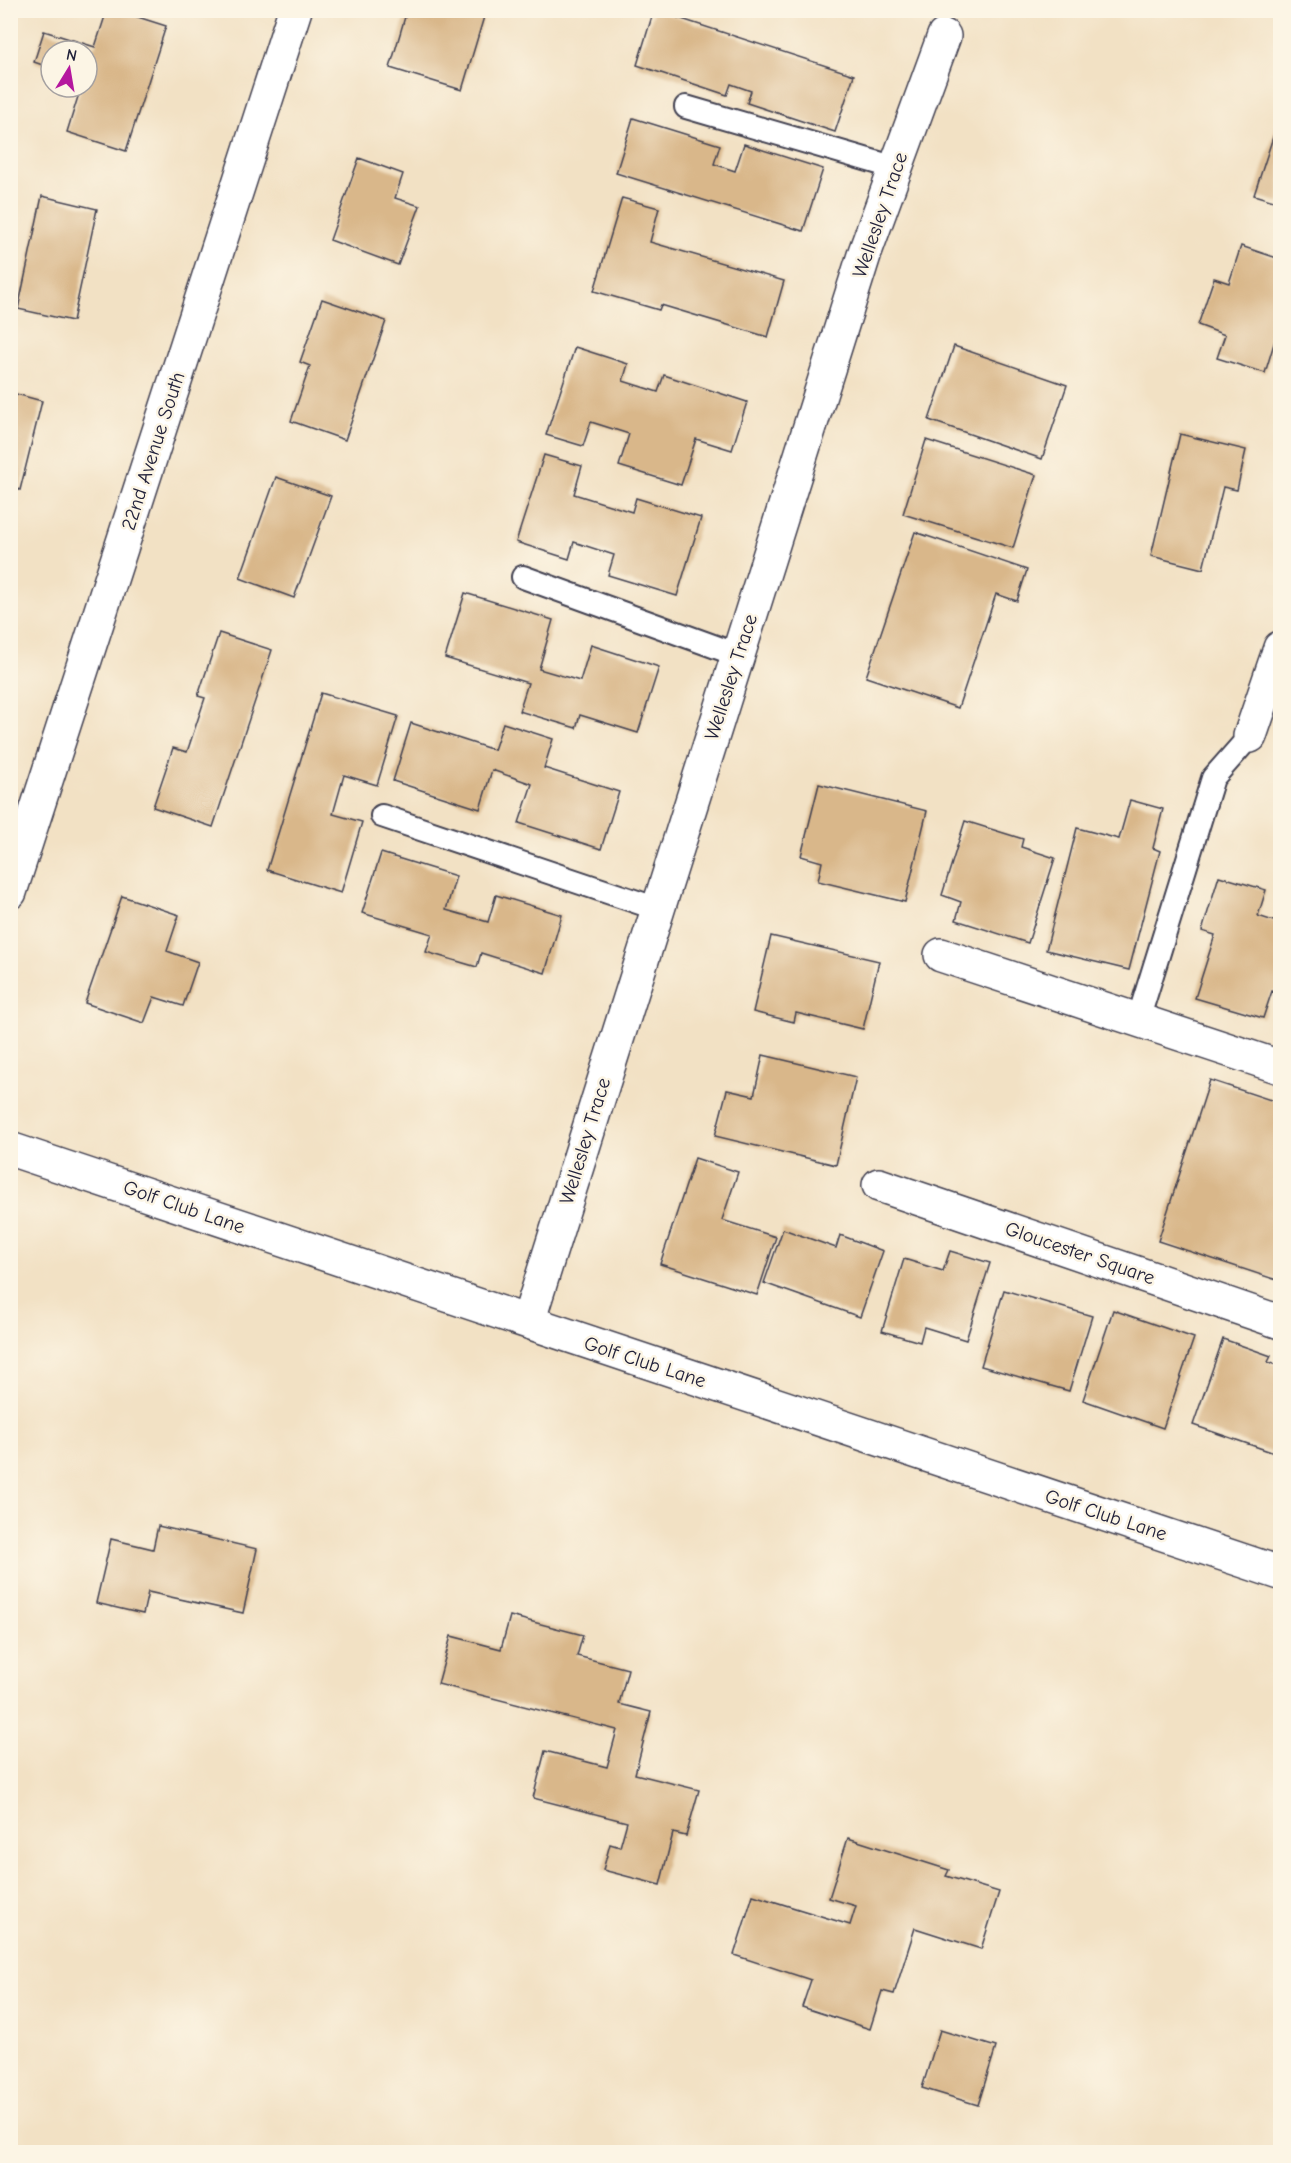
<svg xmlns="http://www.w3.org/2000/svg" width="1291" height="2163" font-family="'Comic Neue',sans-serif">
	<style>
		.building { fill: #d9b78a }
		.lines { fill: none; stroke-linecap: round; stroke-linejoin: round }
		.lane-casing { stroke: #413f50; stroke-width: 26 }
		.street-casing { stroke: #413f50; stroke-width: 36 }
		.lane { stroke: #fff; stroke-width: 22 }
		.street { stroke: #fff; stroke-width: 33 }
		.labels { text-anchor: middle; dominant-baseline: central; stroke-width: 5; stroke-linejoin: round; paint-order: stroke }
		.street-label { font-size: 20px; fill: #22223b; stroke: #fcf5e5 }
	</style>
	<rect width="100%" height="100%" fill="#fcf5e5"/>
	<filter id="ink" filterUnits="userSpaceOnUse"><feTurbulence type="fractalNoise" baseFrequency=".0167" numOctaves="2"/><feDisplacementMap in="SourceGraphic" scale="12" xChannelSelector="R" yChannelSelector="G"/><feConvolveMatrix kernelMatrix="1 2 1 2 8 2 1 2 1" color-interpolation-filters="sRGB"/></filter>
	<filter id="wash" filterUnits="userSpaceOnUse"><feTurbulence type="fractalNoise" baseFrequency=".008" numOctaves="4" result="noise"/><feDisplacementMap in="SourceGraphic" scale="24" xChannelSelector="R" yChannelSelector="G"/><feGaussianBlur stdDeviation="1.35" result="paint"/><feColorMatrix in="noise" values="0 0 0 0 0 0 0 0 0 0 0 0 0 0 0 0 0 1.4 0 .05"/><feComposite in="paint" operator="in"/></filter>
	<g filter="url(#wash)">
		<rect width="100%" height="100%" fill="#f2e1c4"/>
		<g id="blocks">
			<path class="building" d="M107 10H116L166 26 126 151 67 132 81 87H87V51H51V68L34 62 44 31 95 47Z
				M407 10H486L462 90 390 68Z
				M654 10 854 75 835 132 747 103 751 91 731 84 727 95 637 65Z
				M633 118 720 145 714 164 735 171 744 144 823 169 803 231 616 173Z
				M1279 119 1280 120V203L1254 195Z
				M359 158 403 174 395 198 420 206 398 265 330 240Z
				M42 196 97 209 73 321 18 309Z
				M622 198 659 208 650 242 784 281 768 337 661 305 659 310 594 291Z
				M1241 246 1280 259V324L1265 373 1217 358 1225 335 1198 325 1214 278 1229 283Z
				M322 299 386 321 345 440 291 421 310 366 300 362Z
				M954 346 1067 385 1042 459 929 420Z
				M575 347 628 364 623 381 658 392 664 375 747 402 732 450 696 439 681 485 619 466 629 434 591 422 583 446 546 435Z
				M16 394 42 401 20 490 10 488V409Z
				M1180 434 1246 450 1237 490 1223 487 1203 569 1151 556Z
				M926 440 1036 475 1013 548 903 514Z
				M544 455 582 466 574 494 632 512 636 498 701 518 677 596 608 575 614 555 574 542 569 559 516 542Z
				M276 477 331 496 294 598 240 578Z
				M915 532 1027 570 1017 601 996 594 958 708 866 677Z
				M465 593 553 620 539 669 580 681 591 645 659 667 638 733 580 715 576 728 519 711 528 683 445 658Z
				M219 633 272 650 213 827 153 807 173 748 187 752 205 698 198 696Z
				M321 693 398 716 377 785 344 775 333 814 362 822 341 893 267 870Z
				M411 723 494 750 503 723 553 739 544 768 619 792 601 849 519 823 532 784 492 770 480 809 393 781Z
				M819 784 927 811 905 902 818 881 822 862 801 856Z
				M1130 800 1163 809 1153 848 1160 851 1129 970 1046 950 1077 828 1119 839Z
				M965 821 1023 839 1021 847 1055 858 1028 943 956 920 961 902 942 895Z
				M381 853 456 876 446 910 488 922 496 895 562 915 545 973 481 953 477 967 426 952 432 934 362 913Z
				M1219 876 1266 890 1258 916 1280 923V994L1272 991 1263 1018 1195 998 1215 935 1202 931Z
				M122 896 179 915 167 951 198 962 183 1006 154 997 144 1023 85 1003Z
				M771 936 879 961 863 1029 796 1013 794 1022 753 1012Z
				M763 1055 856 1077 836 1165 715 1136 727 1090 754 1096Z
				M1210 1080 1280 1103V1281L1158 1241Z
				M695 1158 738 1172 722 1220 776 1237 757 1295 660 1264Z
				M783 1229 836 1248 840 1235 883 1251 860 1317 764 1283Z
				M950 1251 990 1263 966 1340 924 1327 920 1342 882 1331 904 1259 943 1271Z
				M1004 1290 1092 1316 1069 1391 981 1366Z
				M1113 1310 1194 1338 1163 1428 1083 1400Z
				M1223 1339 1271 1356 1268 1362 1280 1366V1455L1193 1425Z
				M158 1526 257 1549 243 1613 148 1592 143 1614 96 1603 111 1539 153 1549Z
				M510 1616 583 1635 577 1656 628 1669 619 1704 651 1712 635 1774 699 1790 686 1836 673 1833 660 1885 603 1870 610 1844 620 1847 627 1822 533 1798 545 1751 607 1767 617 1730 438 1684 451 1636 501 1649Z
				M848 1838 949 1870 946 1876 999 1892 981 1949 915 1928 894 1994 882 1991 870 2029 802 2007 811 1980 734 1955 753 1895 850 1925 856 1906 829 1898Z
				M940 2030 996 2047 978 2105 922 2088Z"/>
		</g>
	</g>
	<g filter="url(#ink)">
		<use href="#blocks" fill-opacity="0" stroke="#413f50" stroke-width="1.5"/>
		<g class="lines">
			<g class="lane-casing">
				<path id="lane" d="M686 107 896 168
					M523 577 738 655
					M382 816 658 909
					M1138 1020 1213 778 1250 736"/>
			</g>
			<g class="street-casing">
				<path id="street" d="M1250 736 1280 648
					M10 892 295 10
					M941 955 1280 1067
					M10 1149 1280 1573
					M879 1185 1280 1322
					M528 1322 865 252 944 36"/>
			</g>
			<use href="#lane" class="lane"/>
			<use href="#street" class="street"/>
		</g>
	</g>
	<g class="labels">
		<g class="street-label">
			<text transform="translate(880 215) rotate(-71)">Wellesley Trace</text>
			<text transform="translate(153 451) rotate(-72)">22nd Avenue South</text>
			<text transform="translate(731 677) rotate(-72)">Wellesley Trace</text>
			<text transform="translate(585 1141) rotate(-73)">Wellesley Trace</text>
			<text transform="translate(184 1207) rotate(19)">Golf Club Lane</text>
			<text transform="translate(1080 1253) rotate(19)">Gloucester Square</text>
			<text transform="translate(645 1362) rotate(18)">Golf Club Lane</text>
			<text transform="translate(1106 1515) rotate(18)">Golf Club Lane</text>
		</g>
	</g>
	<rect width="1291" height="2163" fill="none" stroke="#fcf5e5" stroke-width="36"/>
	<g transform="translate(69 69) rotate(11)"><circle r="28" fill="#fcf5e5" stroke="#a5a1a1" stroke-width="1.5"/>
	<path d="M0-4.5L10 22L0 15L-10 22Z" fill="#b5179e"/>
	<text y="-9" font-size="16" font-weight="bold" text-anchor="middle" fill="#22223b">N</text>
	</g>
</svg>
